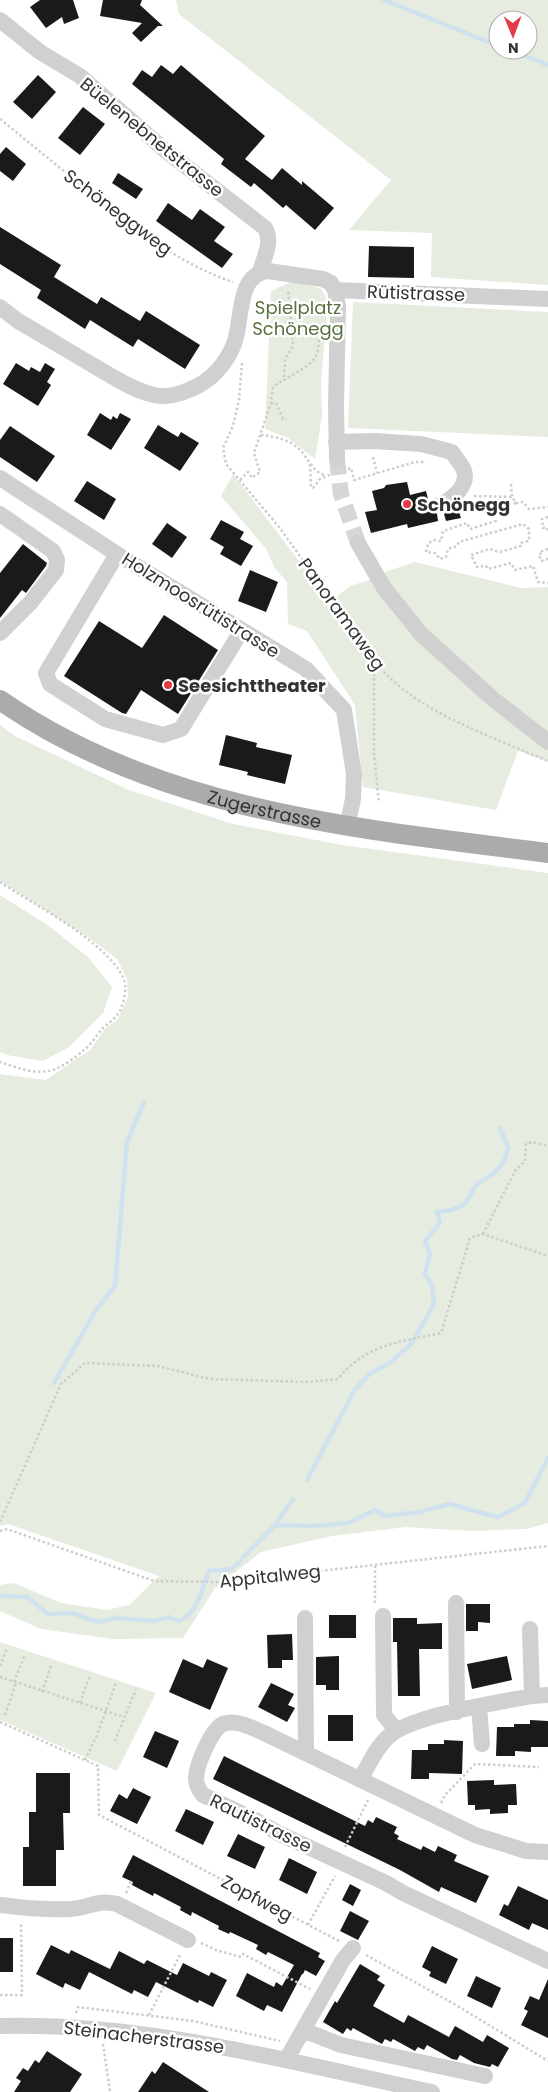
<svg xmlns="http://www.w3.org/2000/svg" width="548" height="2092" font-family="Poppins,sans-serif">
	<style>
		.green { fill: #e6ecdf; fill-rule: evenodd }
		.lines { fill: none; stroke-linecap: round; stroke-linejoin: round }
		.stream { stroke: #cfe2ee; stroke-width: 4.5 }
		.building { fill: #1a1a1a }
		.minor-tunnel { stroke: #d6d6d6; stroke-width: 16; stroke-dasharray: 16 8; stroke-linecap: butt }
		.path { stroke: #cdcdcd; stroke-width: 2.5; stroke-dasharray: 2.5 2.5; stroke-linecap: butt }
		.minor { stroke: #d0d0d0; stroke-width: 16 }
		.major { stroke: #ababab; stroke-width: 20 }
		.poi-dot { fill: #e63946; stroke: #fff; stroke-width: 2 }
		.labels { text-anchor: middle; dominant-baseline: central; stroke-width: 5; stroke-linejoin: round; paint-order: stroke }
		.street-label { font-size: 18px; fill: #333; stroke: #fff }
		.park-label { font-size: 18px; fill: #56703f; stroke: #fff }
		.poi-label { font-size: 18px; font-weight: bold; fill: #333; stroke: #fff; text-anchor: start }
	</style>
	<rect width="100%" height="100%" fill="#fff"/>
	<path class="green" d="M176 0H548V285L431 277 432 233 349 230 391 180 179 14ZM498 20H528V50H498Z
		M295 280 321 289 328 301 321 381 322 416 315 459 288 438 265 429 271 291Z
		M353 302 548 312V437L348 428Z
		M233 474 330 602 350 586 372 579 382 573 415 562 521 588 548 587V762L518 751 496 810 363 787 355 705 307 631 288 624 287 582 274 567 267 550 221 496Z
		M0 725 15 736 129 790 233 824 342 845 548 873V1523L526 1529 471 1531 406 1527 332 1536 261 1552 215 1588 183 1638 113 1639 41 1629 0 1611V1585L14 1583 61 1603 107 1610 129 1605 159 1576 8 1524 0 1526V1074L46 1080 91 1049 105 1029 118 1019 128 997 127 979 117 959 91 939 0 881Z
		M0 895 49 926 89 958 112 987 103 1013 69 1047 43 1061 7 1055 0 1052Z
		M0 1642 156 1693 117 1771 0 1720Z"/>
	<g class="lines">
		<path class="stream" d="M384 0 498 46
			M509 50 548 65
			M54 1383 96 1310 115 1286 127 1142 144 1102
			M307 1480 354 1391 368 1375 391 1362 412 1343 434 1304 432 1285 425 1274 430 1253 425 1241 440 1223 437 1212 452 1210 465 1204 477 1184 493 1174 504 1162 508 1147 500 1128
			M275 1525 314 1526 348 1523 375 1510 385 1516 420 1512 449 1504 498 1517 525 1503 548 1458
			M0 1596 27 1597 48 1614 72 1613 98 1622 116 1618 154 1621 169 1617 179 1621C198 1613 202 1589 209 1571L232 1569 275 1525 293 1499"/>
	</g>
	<path class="building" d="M40 0H73L79 18 64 24 62 17 46 28 30 7Z
		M103 0H142L140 5 163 26H158L141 42 132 33 142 23 100 16Z
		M161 65 173 74 181 65 265 136 245 159 272 180 282 168 302 185V181L334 208 315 230 286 205 283 208 254 183 251 187 221 164 224 159 132 84 142 70 152 77Z
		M38 75 56 92 32 119 13 102Z
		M83 107 105 124 80 155 58 138Z
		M6 147 26 164 13 181 0 171V154Z
		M118 173 143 189 136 199 112 183Z
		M168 203 192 220 200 209 225 227 214 241 233 254 222 268 156 221Z
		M0 227 61 265 54 277 97 304 101 297 140 321 146 311 200 345 185 369 138 339 133 347 90 320 85 329 37 298 41 290 0 264Z
		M369 246 414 247V278L368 277Z
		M16 363 29 371 31 367 40 372 45 363 55 369 47 382 51 385 38 406 3 384Z
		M100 413 111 420 113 416 117 419 120 413 131 419 111 450 87 435Z
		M158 425 178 437 181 432 199 443 180 471 144 448Z
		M10 426 55 456 37 482 0 457V440Z
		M87 481 116 499 104 520 74 501Z
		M407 482 410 495 426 491 430 507 437 514 438 521 408 528 407 524 371 533 365 512 377 510 372 491 384 488 386 485Z
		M457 506 461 518 446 521 444 514Z
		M221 520 244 532 240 539 253 546 241 566 220 554 224 547 210 539Z
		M167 523 187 537 172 558 152 544Z
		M23 544 47 563 46 566 26 593 22 590 0 618V573Z
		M250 570 278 582 266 612 238 601Z
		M164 615 218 650 178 714 141 690 126 714 122 713 64 676 99 621 142 648Z
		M226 735 257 743 256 747 292 755 285 784 247 775 248 772 219 765Z
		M466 1604H490V1623L478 1622V1631H466Z
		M329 1615H356V1638H329Z
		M393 1618H417V1624L442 1623V1649H419L420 1696H398L397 1642H393Z
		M292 1634 293 1660H282V1668H268L267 1635Z
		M339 1656V1690H326V1685H316V1657Z
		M507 1656 512 1680 472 1689 467 1664Z
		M183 1659 203 1668 207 1659 228 1668 210 1710 169 1692Z
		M271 1683 294 1694 288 1705 295 1708 287 1722 258 1707Z
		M328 1715H353V1741H328Z
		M530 1720 548 1721V1747H531V1752L515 1751V1756H496L497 1727H514V1724H530Z
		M155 1731 179 1741 167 1768 143 1757Z
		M444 1740 463 1741 462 1774 429 1773V1779H411L412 1750H428V1744H444Z
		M224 1756 365 1826 368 1820 373 1823 376 1817 397 1827 394 1833 399 1836 397 1839 421 1850 423 1846 435 1852 438 1846 457 1855 454 1861 489 1876 476 1903 441 1887 439 1892 400 1870 213 1779Z
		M36 1773H70V1813H63L64 1850H56V1886H23V1847H29V1812H36Z
		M494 1780V1785L516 1784 517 1805H508V1813L490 1814V1809L475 1810V1805H468L467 1781Z
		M133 1788 151 1797 137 1824 110 1811 119 1794 127 1799Z
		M186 1809 214 1822 203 1845 175 1831Z
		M238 1834 265 1847 255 1869 227 1856Z
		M133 1855 320 1953 318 1957 325 1961 316 1976 305 1970 303 1974H302L282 2012 267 2005 264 2011 236 1996 247 1973 274 1987 276 1982 282 1986 294 1965 268 1952 266 1955 256 1949 258 1945 230 1932 229 1934 218 1929 219 1926 192 1912 191 1916 180 1910 181 1907 154 1893 153 1896 132 1885 133 1882 122 1877Z
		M289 1858 317 1872 307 1894 279 1880Z
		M350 1884 361 1890 353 1906 342 1900Z
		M518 1886 548 1900V1930L532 1923 529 1930 499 1915 504 1904 508 1906Z
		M350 1911 369 1921 358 1940 340 1931Z
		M0 1938H13V1972H0Z
		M51 1945 69 1954 71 1950 110 1969 119 1951 144 1964 147 1960 177 1975 183 1963 209 1976 211 1972 227 1980 213 2007 199 2000 198 2003 156 1982 148 1997 134 1990 132 1994 89 1972 80 1990 65 1983 63 1988 36 1974Z
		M432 1946 458 1959 446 1984 429 1976 431 1972 422 1967Z
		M360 1964 380 1976 377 1980 385 1985 373 2006 404 2023 408 2015 449 2037 455 2026 483 2042 487 2035 509 2048 498 2067 492 2064 490 2067 474 2063 460 2055 457 2060 452 2059 427 2045 424 2050 418 2047 415 2051 393 2039 391 2042 385 2039 382 2044 353 2028 351 2031 347 2028 343 2034 323 2022 335 2001 337 2003Z
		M476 1976 501 1988 492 2008 467 1996Z
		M548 1979V2038L521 2025 528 2011 524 2009 530 1996 539 2000Z
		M47 2051 82 2074 70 2092H14L21 2081 16 2078 23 2068 28 2071 35 2060 39 2063Z
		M163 2062 209 2092H138L152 2071 155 2074Z"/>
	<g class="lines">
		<path class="minor-tunnel" d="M337 459 341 494 358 543"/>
		<path class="path" d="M0 119C31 144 61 169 92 194 136 229 179 264 233 282
			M242 363 239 400 233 426 223 448 226 464 279 527 366 648C399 707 489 735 548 761
			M284 377 285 360 293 346 288 290
			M271 403H276L283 419 286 420
			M261 435C275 437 289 439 299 449 308 457 312 472 325 475
			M373 457 377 473
			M310 464 311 487 313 488 320 479 331 474
			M348 469 351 468 354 480 415 462H426
			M240 480 248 472 252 478 260 472 254 453 271 403 273 387C284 378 310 368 316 356 319 349 319 338 320 331
			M511 484 512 497
			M474 496 512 497 516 503 523 502 529 509 548 507
			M516 503 493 510 496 521 470 529 467 523 443 531 441 541 433 540 428 544 426 552 435 553 440 559 446 557 448 549 457 546 459 542 523 524 529 529V541L521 543V546L500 552 490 549 471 555 477 567 486 566 488 569 511 563 515 570 533 566 538 582 548 583
			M548 517 542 519 543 528 546 527 548 531
			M548 549 542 551 543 553 539 554 541 561 548 559
			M374 663V752L379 803
			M0 882C36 906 104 940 123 977 128 986 124 1002 120 1011 116 1018 110 1022 104 1027 97 1034 92 1044 84 1050 76 1057 59 1070 48 1071 32 1074 15 1067 0 1062
			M483 1234 515 1171 525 1161 526 1144 532 1142 548 1146
			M0 1522 61 1384 85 1363 158 1366 210 1379 307 1382 338 1379C366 1344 400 1342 441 1333L470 1238 483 1234 548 1256
			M0 1531 7 1529 154 1581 218 1582 548 1546
			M375 1603V1566
			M0 1666 7 1648
			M0 1677 124 1717
			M14 1682 25 1654
			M42 1692 51 1666
			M80 1703 90 1675
			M5 1715 16 1683
			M0 1722 98 1766 99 1815 339 1941
			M115 1741 136 1689
			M85 1760 97 1735 116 1683
			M441 1803 445 1795 475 1764 539 1767
			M345 1847 368 1800
			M126 1893 131 1881
			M308 1925 335 1876
			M201 1943 216 1950 241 1957 243 1954 310 1989
			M366 1955 456 2005 548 2061
			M0 1995H22L21 1923
			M76 2013 78 2007 193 2021 280 2041
			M149 2015 181 1953
			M103 2044 110 2092"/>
		<path class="minor" d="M0 20 40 52 80 76 166 151 265 228C273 242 264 257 260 272
			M335 290 548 299
			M0 307 18 321C44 336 70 352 96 367 115 378 133 390 154 395 166 398 180 394 191 389 211 381 226 364 234 344 243 321 236 274 268 271L323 279 331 283 335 290 338 306 336 405 337 459
			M336 442 374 441 421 444 452 452C455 457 460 463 463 468 471 485 452 499 440 505
			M0 478 117 554 306 669 344 710 354 774 353 799 347 827
			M0 514 53 551 57 560 56 570 31 602 0 633
			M358 543 384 588 421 634 493 699 548 742
			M117 554 46 673 50 684 105 719 163 735 181 729 242 630
			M456 1603 457 1712
			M383 1616 384 1715 396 1730
			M305 1618 306 1753
			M530 1629 532 1696
			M479 1707 482 1744
			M361 1778C369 1764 376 1748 388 1737 411 1715 498 1703 532 1696L548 1695
			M548 1852 526 1851 475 1835 264 1733C252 1728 236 1719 223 1724 212 1728 196 1766 196 1778 196 1785 199 1790 203 1795L255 1820 278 1833 386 1883 403 1893 548 1961
			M0 1905C23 1908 47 1910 71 1909 88 1908 98 1899 117 1904L188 1940
			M0 2026C147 2022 289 2062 432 2092
			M303 2030 341 2045 485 2076
			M286 2060 343 1960 353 1948"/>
		<path class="major" id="s1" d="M0 700C161 812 359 829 548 853"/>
	</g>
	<g class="poi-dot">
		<circle cx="407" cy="504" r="5"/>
		<circle cx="168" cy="685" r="5"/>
	</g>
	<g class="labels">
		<g class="street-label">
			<text transform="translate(152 137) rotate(39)">Büelenebnetstrasse</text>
			<text transform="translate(118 212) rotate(37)">Schöneggweg</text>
			<text transform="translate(416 293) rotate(2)">Rütistrasse</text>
			<text transform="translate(201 605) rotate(32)">Holzmoosrütistrasse</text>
			<text transform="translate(342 614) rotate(54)">Panoramaweg</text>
			<text stroke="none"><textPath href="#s1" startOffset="288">Zugerstrasse</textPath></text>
			<text transform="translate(270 1576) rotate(-6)">Appitalweg</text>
			<text transform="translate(261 1823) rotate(26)">Rautistrasse</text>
			<text transform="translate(257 1898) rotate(28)">Zopfweg</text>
			<text transform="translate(144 2037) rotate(7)">Steinacherstrasse</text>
		</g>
		<g class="park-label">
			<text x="298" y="307">Spielplatz<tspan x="298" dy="21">Schönegg</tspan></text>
		</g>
		<g class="poi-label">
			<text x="417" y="504">Schönegg</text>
			<text x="178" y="685">Seesichttheater</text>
		</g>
	</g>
	<g transform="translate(513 35) rotate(179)"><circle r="24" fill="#ffffff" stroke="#adadad"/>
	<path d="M0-4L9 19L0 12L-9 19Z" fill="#e63946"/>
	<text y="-8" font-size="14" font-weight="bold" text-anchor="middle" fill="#333333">N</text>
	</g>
</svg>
